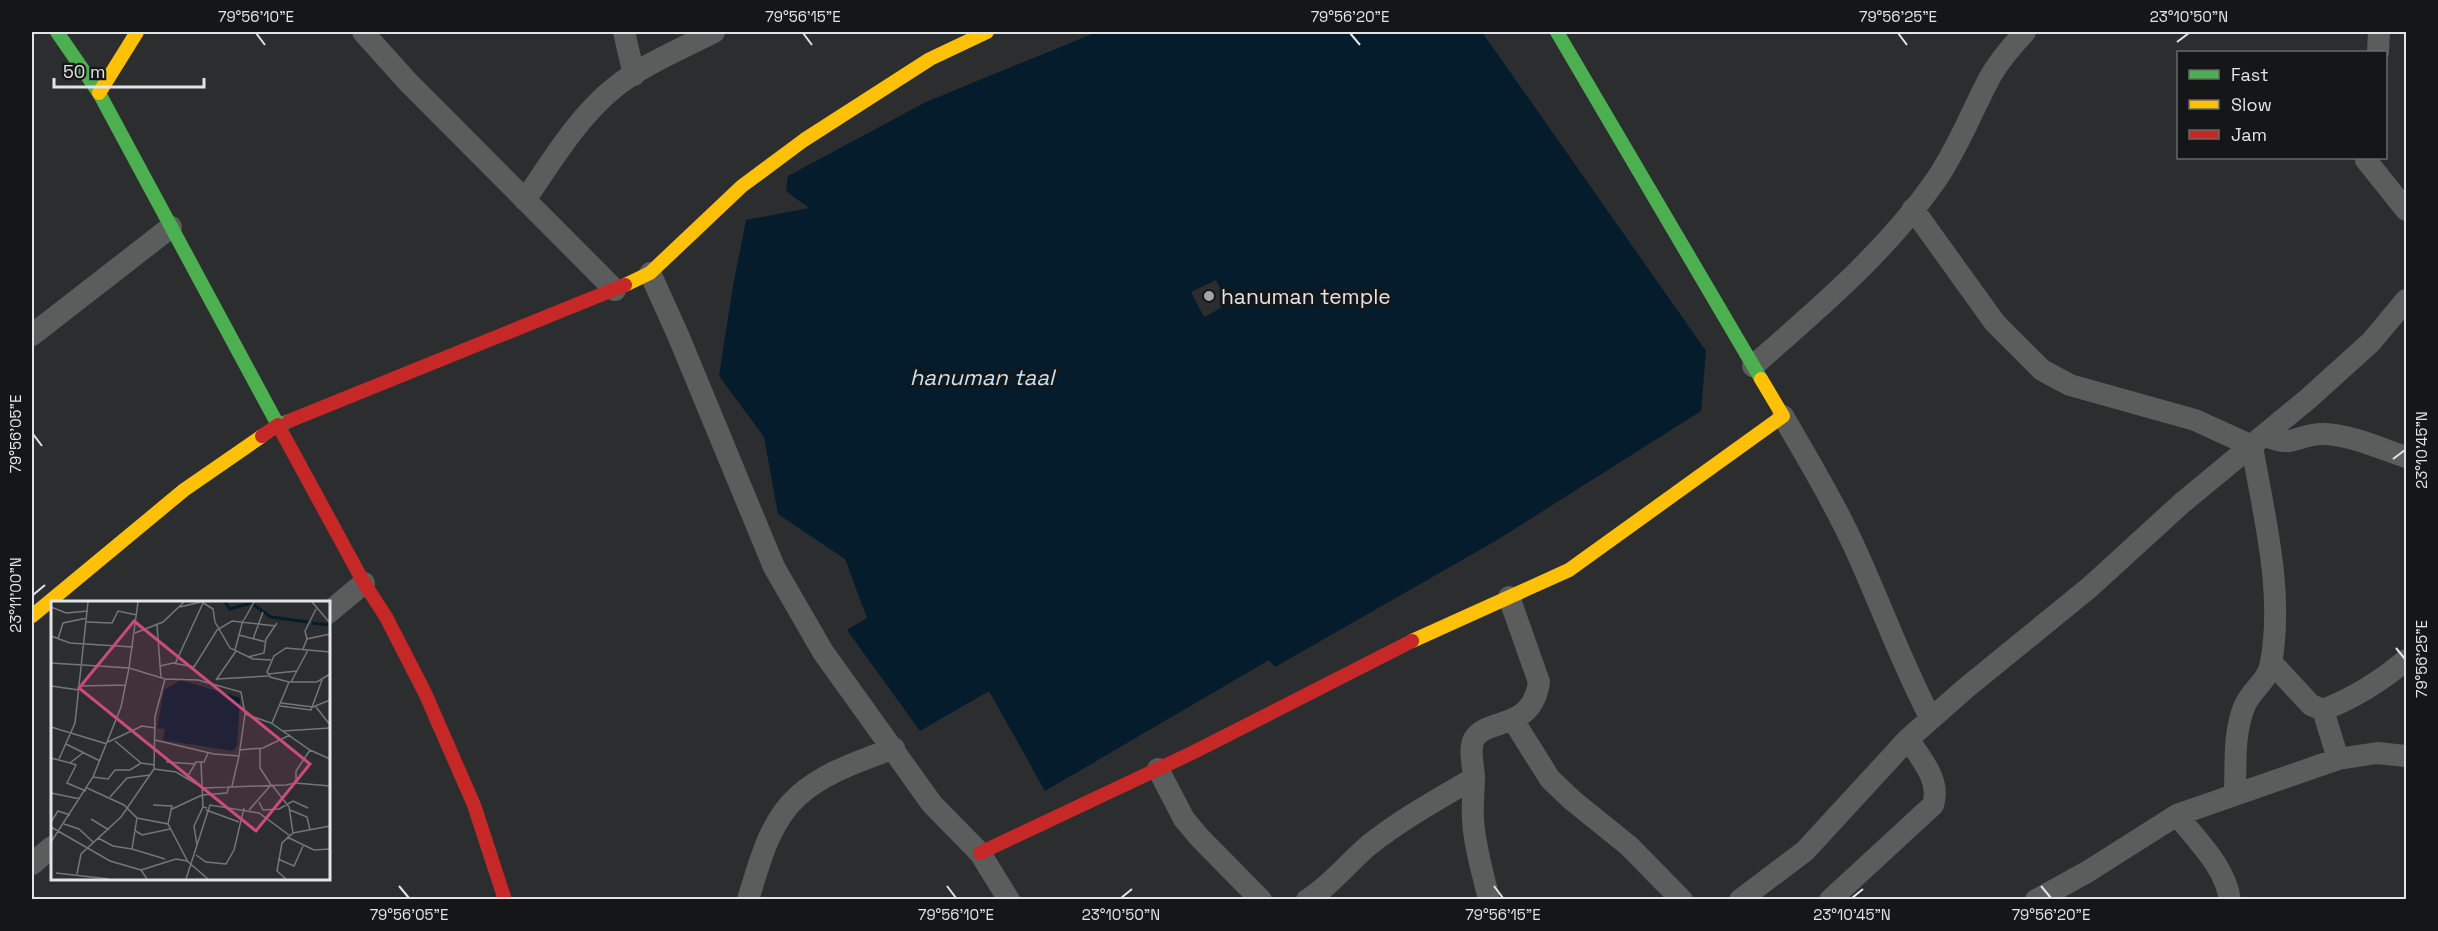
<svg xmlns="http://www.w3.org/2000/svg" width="2438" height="931" font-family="'Space Grotesk',sans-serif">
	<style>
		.water { fill: #041c2c; fill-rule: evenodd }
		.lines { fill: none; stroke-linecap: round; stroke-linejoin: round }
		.street { stroke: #5b5d5d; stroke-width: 22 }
		.fast { stroke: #4caf50; stroke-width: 14 }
		.slow { stroke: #ffc107; stroke-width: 14 }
		.jam { stroke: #c62828; stroke-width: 14 }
		.ticks { fill: none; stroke: #e2e5e7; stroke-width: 2 }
		.poi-dot { fill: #a2a5a7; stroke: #141617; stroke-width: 2 }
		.labels { text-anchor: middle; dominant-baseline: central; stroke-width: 6; stroke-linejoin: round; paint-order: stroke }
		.poi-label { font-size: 21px; fill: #e2e5e7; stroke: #141617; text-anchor: start }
		.water-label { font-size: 22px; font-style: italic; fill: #c2e4fc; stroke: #141617 }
		.inset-river { fill: none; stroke: #041c2c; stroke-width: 3 }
		.inset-road { fill: none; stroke: #747779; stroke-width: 1.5 }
		.view { fill: #ca4b7e; fill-opacity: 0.15; stroke: #ca4b7e; stroke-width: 3 }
		.inset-edge { fill: none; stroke: #e2e5e7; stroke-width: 3 }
		.neatline { fill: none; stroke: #e2e5e7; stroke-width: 2 }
		.ticks-label { font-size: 15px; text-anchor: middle; fill: #e2e5e7 }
	</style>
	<rect width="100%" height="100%" fill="#2b2d2f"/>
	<path class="water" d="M1097 32H1482L1706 351 1701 411 1497 540 1275 667 1269 660 1045 791 989 691 920 731 847 630 867 618 845 559 778 514 764 437 719 376 733 286 746 220 809 208 786 191 788 176 926 102ZM1216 280 1228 304 1204 317 1191 292Z"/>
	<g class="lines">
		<path class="street" d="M363 32 407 81 615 290
			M624 32 634 75
			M2378 52 2379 32
			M2367 158 2366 160 2406 210
			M525 200C552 161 577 118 614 88 644 64 681 49 714 32
			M1913 209 1995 323 2042 370 2070 385 2195 420 2252 446C2264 517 2284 591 2271 663 2268 681 2252 689 2245 705 2233 732 2236 766 2235 795
			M650 273 678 335 774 567 823 652 932 804 980 853 1009 900
			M32 335 171 227
			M1753 366C1819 308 1886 252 1936 180 1958 148 1971 113 1989 79 1998 62 2012 46 2025 32
			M1783 416C1807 458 1833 500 1853 544 1880 602 1901 662 1931 719
			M2265 435C2293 450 2298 433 2324 434 2352 435 2381 449 2406 457
			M328 613 364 583
			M2271 662 2311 705 2323 710C2354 698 2381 681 2406 660
			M2323 710 2338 759
			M1513 720 1550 779 1572 800 1629 846 1682 900
			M1158 769 1184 819 1200 838 1261 900
			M2177 815C2197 841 2225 866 2230 900
			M32 864 52 847
			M748 900C759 864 769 822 798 796 824 772 861 761 894 748
			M1307 900C1331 885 1348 863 1369 845 1402 819 1438 799 1474 778
			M1489 900C1483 873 1474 845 1473 818 1472 804 1474 790 1474 776 1473 765 1469 749 1474 739 1487 717 1532 732 1539 682L1509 597
			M1740 900 1805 851 1908 739 1966 688 2090 587 2182 503 2309 398 2371 342 2406 300
			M1830 900 1933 805C1941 780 1921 759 1908 739
			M2036 900 2087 872 2177 815 2338 759 2377 753 2406 756"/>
		<path class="fast" d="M57 32 99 93 278 425 289 421
			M1557 32 1761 379"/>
		<path class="slow" d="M99 93 137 32
			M625 285 650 273 742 186 804 140 930 59 987 32
			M32 616 184 490 262 436
			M1412 641 1569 570 1783 416 1761 379"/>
		<path class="jam" d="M289 421 625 285
			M262 436 278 425 364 583 386 617 425 693 474 805 505 900
			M980 853 1194 752 1412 641"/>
	</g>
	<path class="ticks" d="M256 33 265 45M803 33 812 45M1350 33 1360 45M1898 33 1907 45M2177 42 2189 33M33 434 42 446M2393 459 2405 450M33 595 45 585M2396 648 2405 659M399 886 409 898M947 886 956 898M1494 886 1503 898M2041 886 2051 898M1121 898 1132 889M1852 898 1863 889"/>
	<circle class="poi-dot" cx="1209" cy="296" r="6"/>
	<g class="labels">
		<g class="poi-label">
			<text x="1221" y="296">hanuman temple</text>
		</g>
		<g class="water-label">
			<text x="982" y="377">hanuman taal</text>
		</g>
	</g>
	<g transform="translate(51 601)">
		<rect width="279" height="279" fill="#2b2d2f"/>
		<path d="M130 79 189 97 186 145 182 150 112 139 114 128 106 127 113 89Z" fill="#041c2c"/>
		<path class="inset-river" d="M174 1 179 8 200 2 220 16 257 21M261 22 279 24"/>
		<path class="inset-road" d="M87 1 78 67 114 78 147 79 190 91 194 113 220 122 259 149 279 158M151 1 162 8 164 21 179 47 202 58 220 59M261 1 279 22M0 6 15 12 37 10M129 6 150 1M193 19 203 1M36 21 61 22 67 10 86 14M106 24 110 77M84 32 112 21 133 1M188 34 215 41M0 35 19 42 82 46M7 38 12 22 36 17M202 38 212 11M256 38 254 30 265 8M252 48 256 38 279 33M184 49 192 19M279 51 235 47 223 55 216 71 219 76 238 81H266L279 73M197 56 213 52 215 38 226 22M0 62 78 67 70 106 42 176 0 241M124 63 152 2M109 65 122 62 143 66 166 29 181 20 225 25M217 73 246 70M166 78 217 75M165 79 185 50M240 81 257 49M0 85 28 89M29 85 75 84M230 102 262 106 279 99M229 105 260 109 271 79M265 106 279 124M221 122 238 81M0 126 56 143M232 130 279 127M104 139 163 153 188 155 194 113M64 140 90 162M57 141 91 125 104 127M15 143 49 160M188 149 212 147 239 134M0 157 19 162 33 151M8 158 24 122 37 1M115 161 144 163M150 161 152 206M19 162 25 164 16 182 35 190M103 168 125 171 152 187 235 184 245 182V170L259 149M42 176 57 178 64 169H79L90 162 104 164M135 178 145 161H153L157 152M245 182 279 185M221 184 238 206 242 232M181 185 188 155M36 187 73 204 86 217 117 223 137 261M0 192 29 198M59 196 76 177 99 174M208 201 212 209 228 208 242 200 257 207M102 204 121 205 117 223M121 208 151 194 176 192 178 185M155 209 188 221M198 209 220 184 209 167V147M239 209 256 216 259 229M86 217 81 248 114 258M40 218 58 229M0 221 7 210 19 214M13 223 28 228 42 241M0 226 59 260 90 269 96 278M83 229 91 234 119 228M236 236 263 249 279 248M47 237 62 245 81 248M146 244 143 225 152 206 156 207M145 254 155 261 175 263 183 249 193 207M227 258 243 265 252 245M90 269 125 258 136 260 157 278M5 272 58 278M26 273 30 253 70 216 103 168 104 115 114 78M135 278 159 204 208 212 238 234M235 278 226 270 231 242 242 232 279 225"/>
		<path class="view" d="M83 20 259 163 205 230 28 87Z"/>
		<rect width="279" height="279" class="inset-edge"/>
	</g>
	<rect width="2438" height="931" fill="none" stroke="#141617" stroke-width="66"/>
	<rect x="2177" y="51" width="210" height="108" fill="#141617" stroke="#66696a" stroke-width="1.5"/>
	<rect x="2189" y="70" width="30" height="9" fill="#4caf50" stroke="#66696a" stroke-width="1.5"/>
	<text x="2231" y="81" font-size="18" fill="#e2e5e7">Fast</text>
	<rect x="2189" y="100" width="30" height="9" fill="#ffc107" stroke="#66696a" stroke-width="1.5"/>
	<text x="2231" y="111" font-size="18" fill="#e2e5e7">Slow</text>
	<rect x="2189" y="130" width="30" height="9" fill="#c62828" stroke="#66696a" stroke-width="1.5"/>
	<text x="2231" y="141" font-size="18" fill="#e2e5e7">Jam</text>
	<path d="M54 78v9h150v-9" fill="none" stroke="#e2e5e7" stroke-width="3"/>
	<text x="63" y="78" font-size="18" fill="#e2e5e7" stroke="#141617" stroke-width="4.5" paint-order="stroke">50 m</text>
	<rect x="33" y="33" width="2372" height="865" class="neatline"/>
	<g class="ticks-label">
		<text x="256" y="22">79°56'10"E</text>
		<text x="803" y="22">79°56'15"E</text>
		<text x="1350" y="22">79°56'20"E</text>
		<text x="1898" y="22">79°56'25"E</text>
		<text x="2189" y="22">23°10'50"N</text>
		<text transform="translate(16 434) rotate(-90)" y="5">79°56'05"E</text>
		<text transform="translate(2422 450) rotate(-90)" y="5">23°10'45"N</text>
		<text transform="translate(16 595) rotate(-90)" y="5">23°11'00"N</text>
		<text transform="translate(2422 659) rotate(-90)" y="5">79°56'25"E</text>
		<text x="409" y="920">79°56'05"E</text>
		<text x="956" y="920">79°56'10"E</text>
		<text x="1121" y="920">23°10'50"N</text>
		<text x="1503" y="920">79°56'15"E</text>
		<text x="1852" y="920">23°10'45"N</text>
		<text x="2051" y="920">79°56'20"E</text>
	</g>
</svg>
